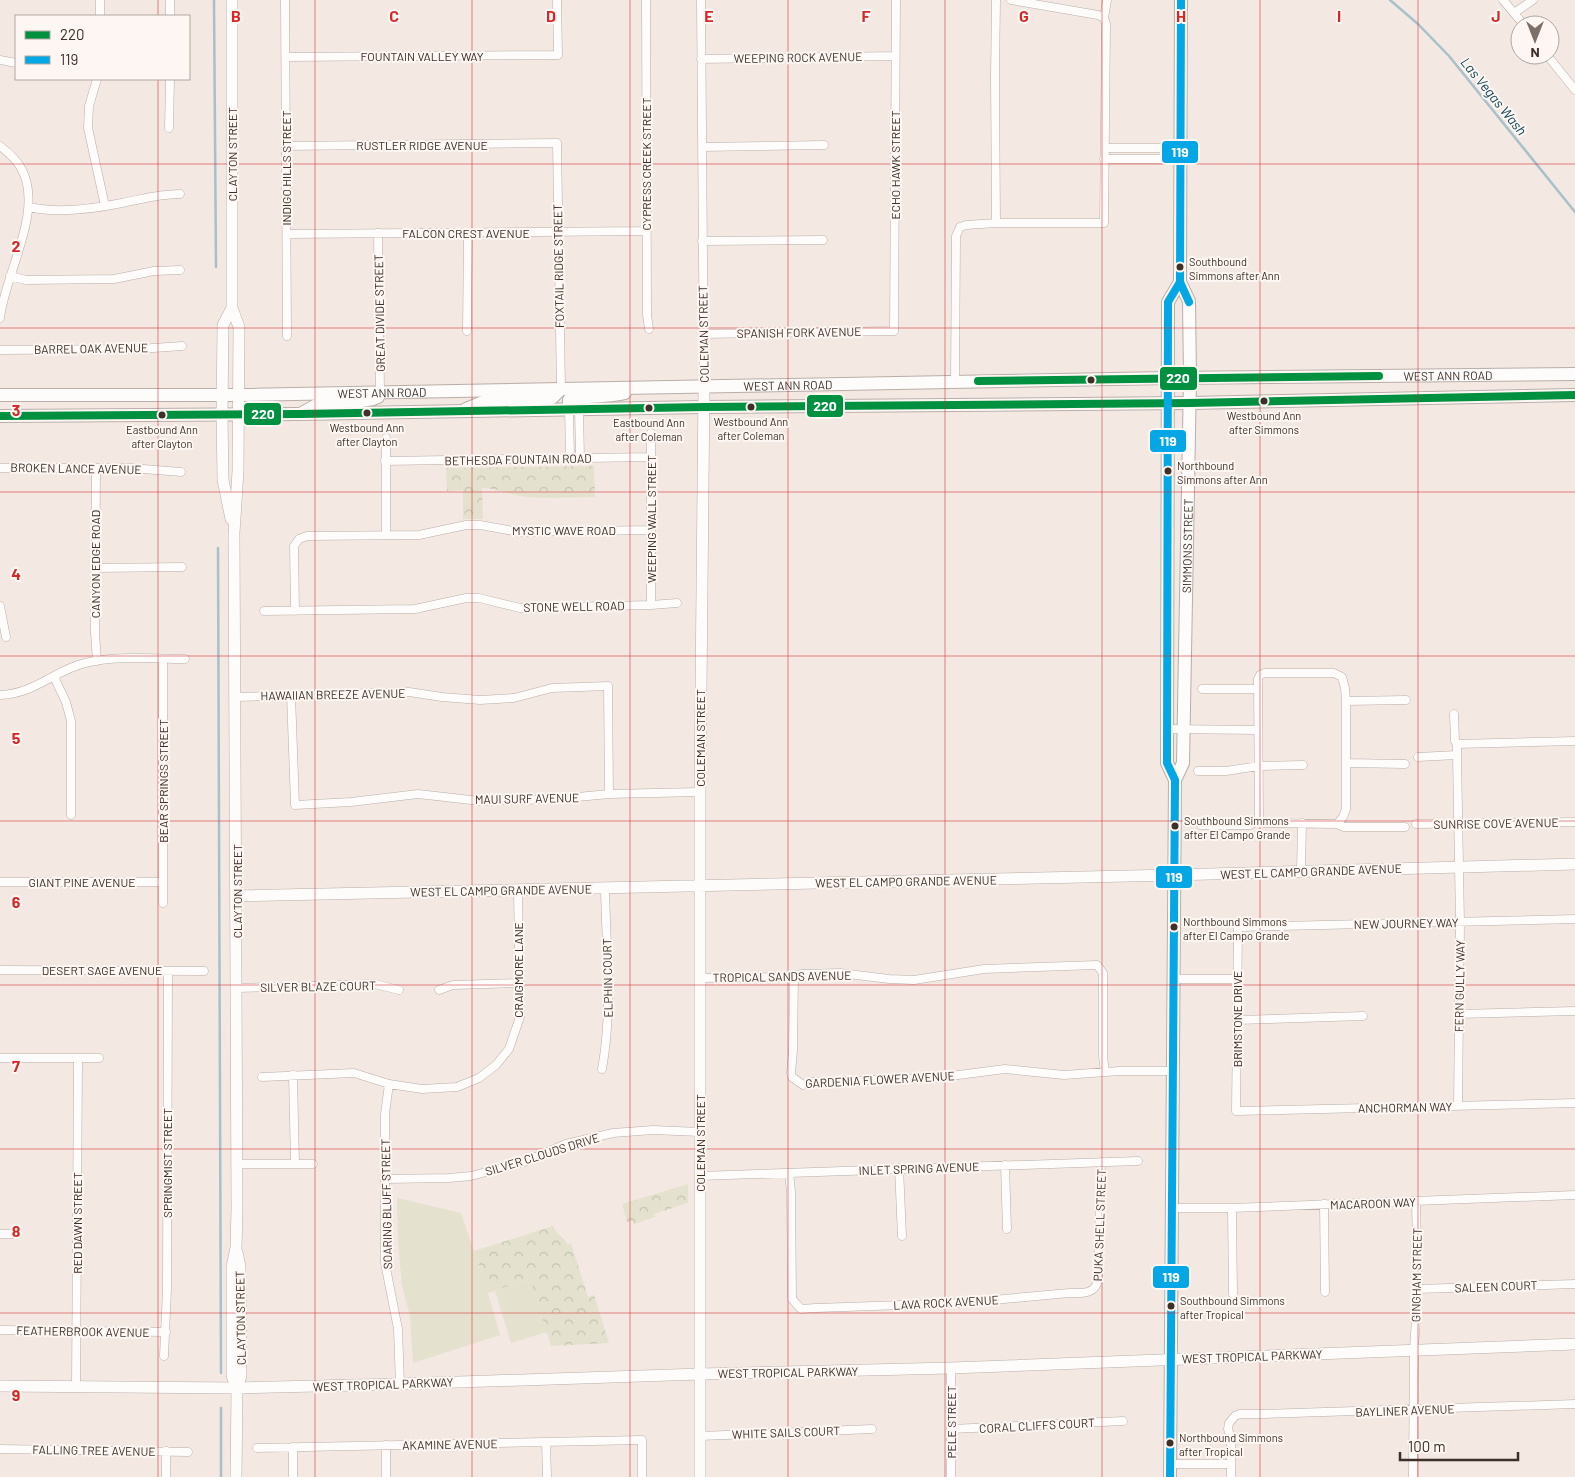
<svg xmlns="http://www.w3.org/2000/svg" width="1575" height="1477" font-family="Barlow,sans-serif">
	<style>
		.grass { fill: #e4e2cf }
		.park { fill: url(#park-crowns) }
		.lines { fill: none; stroke-linecap: round; stroke-linejoin: round }
		.stream { stroke: #a8c0ca; stroke-width: 2.5 }
		.street-casing { stroke: #b9aea8; stroke-width: 9 }
		.secondary-casing { stroke: #b9aea8; stroke-width: 12 }
		.primary-casing { stroke: #b9aea8; stroke-width: 14 }
		.street { stroke: #fdfcfb; stroke-width: 8 }
		.secondary { stroke: #fdfcfb; stroke-width: 11 }
		.primary { stroke: #fdfcfb; stroke-width: 12 }
		.bus-1-casing { stroke: #fdf6f2; stroke-width: 11 }
		.bus-2-casing { stroke: #fdf6f2; stroke-width: 11 }
		.bus-1 { stroke: #009140; stroke-width: 8 }
		.bus-2 { stroke: #03a7e5; stroke-width: 8 }
		.grid { fill: none; stroke: #d62828; stroke-width: 1; stroke-opacity: 0.55 }
		.bus-dot { fill: #3d3029; stroke: #fdf6f2; stroke-width: 2 }
		.labels { text-anchor: middle; dominant-baseline: central; stroke-width: 4; stroke-linejoin: round; paint-order: stroke }
		.bus-label { font-size: 11px; fill: #3d3029; stroke: #fdf6f2; text-anchor: start }
		.street-label { font-size: 12px; fill: #3d3029; stroke: #fdf6f2 }
		.water-label { font-size: 14px; font-style: italic; fill: #0f4659; stroke: #fdf6f2 }
		.grid-label { font-size: 16px; text-anchor: middle; font-weight: bold; fill: #d62828; stroke: #fdf6f2; stroke-width: 4; stroke-linejoin: round; paint-order: stroke }
		.line-badge { stroke: #fdf6f2; stroke-width: 2 }
		.badge-label { font-size: 14px; text-anchor: middle; font-weight: bold; fill: #fff }
	</style>
	<defs>
		<pattern id="park-crowns" width="20" height="18" patternUnits="userSpaceOnUse" patternTransform="scale(1.25)"><rect width="20" height="18" fill="#e4e2cf"/><path d="M2 6a3 3 0 1 1 6 0M12 15a3 3 0 1 1 6 0" fill="none" stroke="#c4c2b2"/></pattern>
	</defs>
	<rect width="100%" height="100%" fill="#f3e8e2"/>
	<path class="grass" d="M397 1198 461 1213 488 1293 500 1335 413 1363 410 1316 402 1286 398 1243Z
		M530 1279 547 1332 511 1343 495 1291Z"/>
	<path class="park" d="M594 466 595 497C573 497 550 499 528 497 512 496 498 488 482 488L483 519H463V490L447 491 446 468Z
		M688 1184V1203L654 1214 655 1217 634 1224 632 1221 627 1222 622 1204Z
		M553 1226C556 1234 565 1238 567 1244L571 1243 588 1297 594 1295 609 1343 551 1346 530 1279 488 1293 474 1251Z"/>
	<g class="lines">
		<path class="stream" d="M214 0 216 267
			M1390 0 1418 24 1449 56 1575 212
			M218 548 221 1373
			M221 1408V1477"/>
		<g class="street-casing">
			<path id="street" d="M100 0V16
				M170 0V16
				M285 0 287 336
				M646 0 647 315 649 329
				M701 0 704 387
				M1503 0 1524 25
				M1514 13 1533 0
				M1104 18 1107 0
				M1547 55 1575 90
				M286 57 558 55 557 0
				M701 59 895 56
				M0 60 16 63
				M97 79 89 106 88 128 105 206
				M169 128 170 79
				M0 146C8 152 16 159 21 168 45 210 5 273 0 318
				M286 146 557 143 561 389
				M702 147 824 145
				M1105 148H1180
				M1104 159H1180
				M29 207C59 214 93 209 122 203 142 199 159 194 180 194
				M996 223 995 77 996 0
				M378 233 380 392
				M287 234 646 231
				M702 241 823 240
				M10 276 26 280 114 279 154 271 180 270
				M467 331 468 233
				M703 334 894 331 896 0
				M0 350 139 349 182 346
				M955 382 956 236 960 227 966 225 996 223H1104L1106 24 1104 18 1098 15 1011 0
				M569 409 570 458
				M579 409 580 458
				M651 433V605
				M385 461 651 457
				M0 468H131L181 472
				M96 468 95 633 97 661
				M386 535V438
				M95 568 182 567
				M0 606 6 637
				M264 611 415 609 466 598H479L520 608 651 605 677 603
				M295 611 294 546 299 539 307 536 419 535 466 525H480L519 532 651 530
				M163 659V903
				M54 677 66 702 71 721V815
				M1202 689H1258
				M0 695C35 694 55 670 85 663 117 655 152 659 185 659
				M291 695 295 805 351 802 418 794 480 801 556 799 609 794 700 792
				M235 697 409 692 442 697 480 700 514 698 552 688 608 686 609 794
				M1346 701 1406 700
				M1454 714 1455 741 1457 744V755L1460 922 1458 1106
				M1167 729 1257 730
				M1457 744 1575 741
				M1418 757 1457 755
				M1346 763 1405 764
				M1198 771H1226L1259 766 1303 765
				M1259 820 1258 679 1260 675 1265 673H1334L1342 677 1345 688 1346 701V809L1343 817 1337 824
				M1259 820 1264 823 1337 824 1344 827H1405
				M1416 824 1575 822
				M1201 825H1250L1259 820
				M1301 871 1302 823
				M0 882H163
				M1575 919 1238 927 1236 1111 1575 1103
				M0 970 204 971
				M794 975 793 1051 791 1073 792 1077 803 1085 813 1082 935 1078 1005 1069 1064 1075 1119 1071H1173
				M700 978 777 977 803 974 840 973 889 979 914 980 984 969 1097 965 1103 973V1056L1105 1072
				M1173 979H1237
				M237 988 375 984 399 990
				M439 990 453 985 519 983
				M1459 1014 1575 1011
				M1237 1020 1363 1016
				M0 1058H99
				M602 1069C613 1009 606 948 605 888
				M293 1075 295 1164
				M262 1077 354 1073 389 1084 422 1089 457 1087 479 1078 496 1065 509 1049 520 1017 518 890
				M389 1084 385 1114V1263L398 1329 400 1384
				M237 1164H313
				M1005 1165 1007 1229
				M899 1168 902 1236
				M789 1173 791 1192 792 1299 801 1309 816 1308 960 1303 1069 1293C1081 1293 1094 1295 1098 1281L1101 1162
				M700 1176 1138 1161
				M385 1179 449 1178 471 1176 524 1162 566 1144 613 1133 653 1130 700 1132
				M1324 1204 1325 1292
				M1172 1208H1232L1575 1195
				M1232 1208 1233 1294
				M0 1234H15
				M1418 1289 1575 1284
				M0 1330 166 1332
				M164 1356 167 1289 168 971
				M76 1387 78 1058
				M951 1429 1123 1421
				M700 1436 872 1429
				M546 1442 547 1477
				M257 1448 642 1440V1477
				M0 1449 188 1452
				M166 1451V1477
				M1170 1464H1231
				M293 1477V1447
				M386 1477V1445
				M951 1477V1368
				M1231 1477V1438L1228 1429 1229 1423 1235 1416 1240 1414H1264L1575 1404
				M1413 1477 1414 1349 1418 1289 1416 1202"/>
		</g>
		<g class="secondary-casing">
			<path id="secondary" d="M232 0V308L239 327 238 471 234 533 237 1209 236 1248 232 1267V1376L237 1388
				M231 519 223 480 222 414 223 325 232 308
				M237 896 1174 875 1575 864
				M0 1386 237 1388 400 1384 700 1374 951 1368 1575 1344
				M236 1477 237 1388 241 1376 240 1267 237 1252
				M700 1477V792L704 387"/>
		</g>
		<g class="primary-casing">
			<g id="primary">
				<path id="s1" d="M0 395H238L1167 378 1575 374"/>
				<path d="M466 409 483 402 552 398 561 389"/>
				<path d="M569 409V400C587 395 605 398 625 393"/>
				<path d="M302 413 320 403 361 401 373 399 378 397 379 393"/>
				<path d="M0 416 300 414 704 407 1190 403 1575 395"/>
				<path id="s2" d="M1175 780 1183 763 1190 378 1189 301 1180 282 1181 0"/>
				<path d="M1170 1477 1175 780 1167 763 1168 302 1180 282"/>
			</g>
		</g>
		<use href="#street" class="street"/>
		<use href="#secondary" class="secondary"/>
		<use href="#primary" class="primary"/>
		<g class="bus-1-casing">
			<path id="bus-1" d="M978 381 1379 376
				M0 416 300 414 704 407 1190 403 1575 395"/>
		</g>
		<g class="bus-2-casing">
			<path id="bus-2" d="M1181 0 1180 282 1189 302
				M1170 1477 1175 780 1167 763 1168 302 1180 282"/>
		</g>
		<use href="#bus-1" class="bus-1"/>
		<use href="#bus-2" class="bus-2"/>
	</g>
	<path class="grid" d="M158 0V16M315 0V1477M472 0V1477M630 0V1477M788 0V1477M945 0V1477M1102 0V1477M1260 0V1477M1418 0V1477M158 79V1477M0 164H1575M0 328H1575M0 492H1575M0 656H1575M0 821H1575M0 985H1575M0 1149H1575M0 1313H1575"/>
	<g class="bus-dot">
		<circle cx="1180" cy="267" r="4.5"/>
		<circle cx="1091" cy="380" r="4.5"/>
		<circle cx="1264" cy="401" r="4.5"/>
		<circle cx="751" cy="407" r="4.5"/>
		<circle cx="649" cy="408" r="4.5"/>
		<circle cx="367" cy="413" r="4.5"/>
		<circle cx="162" cy="415" r="4.5"/>
		<circle cx="1168" cy="471" r="4.5"/>
		<circle cx="1175" cy="826" r="4.5"/>
		<circle cx="1174" cy="927" r="4.5"/>
		<circle cx="1171" cy="1306" r="4.5"/>
		<circle cx="1170" cy="1443" r="4.5"/>
	</g>
	<g class="labels">
		<g class="bus-label">
			<text x="1189" y="261">Southbound<tspan x="1189" dy="14">Simmons after Ann</tspan></text>
			<text x="1264" y="415" text-anchor="middle">Westbound Ann<tspan x="1264" dy="14">after Simmons</tspan></text>
			<text x="751" y="421" text-anchor="middle">Westbound Ann<tspan x="751" dy="14">after Coleman</tspan></text>
			<text x="649" y="422" text-anchor="middle">Eastbound Ann<tspan x="649" dy="14">after Coleman</tspan></text>
			<text x="367" y="427" text-anchor="middle">Westbound Ann<tspan x="367" dy="14">after Clayton</tspan></text>
			<text x="162" y="429" text-anchor="middle">Eastbound Ann<tspan x="162" dy="14">after Clayton</tspan></text>
			<text x="1177" y="465">Northbound<tspan x="1177" dy="14">Simmons after Ann</tspan></text>
			<text x="1184" y="820">Southbound Simmons<tspan x="1184" dy="14">after El Campo Grande</tspan></text>
			<text x="1183" y="921">Northbound Simmons<tspan x="1183" dy="14">after El Campo Grande</tspan></text>
			<text x="1180" y="1300">Southbound Simmons<tspan x="1180" dy="14">after Tropical</tspan></text>
			<text x="1179" y="1437">Northbound Simmons<tspan x="1179" dy="14">after Tropical</tspan></text>
		</g>
		<g class="street-label">
			<text x="422" y="56">FOUNTAIN VALLEY WAY</text>
			<text transform="translate(798 57) rotate(-1)">WEEPING ROCK AVENUE</text>
			<text x="422" y="145">RUSTLER RIDGE AVENUE</text>
			<text transform="translate(232 154) rotate(-90)">CLAYTON STREET</text>
			<text transform="translate(646 164) rotate(-90)">CYPRESS CREEK STREET</text>
			<text transform="translate(895 165) rotate(-90)">ECHO HAWK STREET</text>
			<text transform="translate(286 168) rotate(-90)">INDIGO HILLS STREET</text>
			<text x="466" y="233">FALCON CREST AVENUE</text>
			<text transform="translate(558 266) rotate(-91)">FOXTAIL RIDGE STREET</text>
			<text transform="translate(379 313) rotate(-91)">GREAT DIVIDE STREET</text>
			<text transform="translate(799 332) rotate(-1)">SPANISH FORK AVENUE</text>
			<text transform="translate(703 334) rotate(-91)">COLEMAN STREET</text>
			<text transform="translate(91 348) rotate(-1)">BARREL OAK AVENUE</text>
			<text stroke="none"><textPath href="#s1" startOffset="1448">WEST ANN ROAD</textPath></text>
			<text stroke="none"><textPath href="#s1" startOffset="788">WEST ANN ROAD</textPath></text>
			<text stroke="none"><textPath href="#s1" startOffset="382">WEST ANN ROAD</textPath></text>
			<text transform="translate(518 459) rotate(-1)">BETHESDA FOUNTAIN ROAD</text>
			<text transform="translate(76 468) rotate(1)">BROKEN LANCE AVENUE</text>
			<text transform="translate(651 519) rotate(-90)">WEEPING WALL STREET</text>
			<text x="564" y="530">MYSTIC WAVE ROAD</text>
			<text stroke="none"><textPath href="#s2" startOffset="236">SIMMONS STREET</textPath></text>
			<text transform="translate(95 564) rotate(-90)">CANYON EDGE ROAD</text>
			<text transform="translate(574 606) rotate(-1)">STONE WELL ROAD</text>
			<text transform="translate(333 694) rotate(-1)">HAWAIIAN BREEZE AVENUE</text>
			<text transform="translate(700 738) rotate(-90)">COLEMAN STREET</text>
			<text transform="translate(163 781) rotate(-90)">BEAR SPRINGS STREET</text>
			<text transform="translate(527 798) rotate(-1)">MAUI SURF AVENUE</text>
			<text transform="translate(1496 823) rotate(-1)">SUNRISE COVE AVENUE</text>
			<text transform="translate(1311 871) rotate(-2)">WEST EL CAMPO GRANDE AVENUE</text>
			<text transform="translate(906 881) rotate(-1)">WEST EL CAMPO GRANDE AVENUE</text>
			<text x="82" y="882">GIANT PINE AVENUE</text>
			<text transform="translate(501 890) rotate(-1)">WEST EL CAMPO GRANDE AVENUE</text>
			<text transform="translate(237 891) rotate(-90)">CLAYTON STREET</text>
			<text transform="translate(1406 923) rotate(-1)">NEW JOURNEY WAY</text>
			<text x="102" y="970">DESERT SAGE AVENUE</text>
			<text transform="translate(518 970) rotate(-90)">CRAIGMORE LANE</text>
			<text transform="translate(782 976) rotate(-1)">TROPICAL SANDS AVENUE</text>
			<text transform="translate(607 978) rotate(-91)">ELPHIN COURT</text>
			<text transform="translate(318 986) rotate(-1)">SILVER BLAZE COURT</text>
			<text transform="translate(1459 986) rotate(-89)">FERN GULLY WAY</text>
			<text transform="translate(1237 1019) rotate(-90)">BRIMSTONE DRIVE</text>
			<text transform="translate(880 1079) rotate(-3)">GARDENIA FLOWER AVENUE</text>
			<text transform="translate(1405 1107) rotate(-1)">ANCHORMAN WAY</text>
			<text transform="translate(700 1143) rotate(-90)">COLEMAN STREET</text>
			<text transform="translate(542 1154) rotate(-17)">SILVER CLOUDS DRIVE</text>
			<text transform="translate(167 1163) rotate(-90)">SPRINGMIST STREET</text>
			<text transform="translate(919 1168) rotate(-2)">INLET SPRING AVENUE</text>
			<text transform="translate(1373 1203) rotate(-2)">MACAROON WAY</text>
			<text transform="translate(386 1204) rotate(-91)">SOARING BLUFF STREET</text>
			<text transform="translate(77 1223) rotate(-90)">RED DAWN STREET</text>
			<text transform="translate(1099 1225) rotate(-88)">PUKA SHELL STREET</text>
			<text transform="translate(1416 1275) rotate(-89)">GINGHAM STREET</text>
			<text transform="translate(1496 1286) rotate(-2)">SALEEN COURT</text>
			<text transform="translate(946 1302) rotate(-3)">LAVA ROCK AVENUE</text>
			<text transform="translate(240 1318) rotate(-91)">CLAYTON STREET</text>
			<text transform="translate(83 1331) rotate(1)">FEATHERBROOK AVENUE</text>
			<text transform="translate(1252 1356) rotate(-2)">WEST TROPICAL PARKWAY</text>
			<text transform="translate(788 1372) rotate(-1)">WEST TROPICAL PARKWAY</text>
			<text transform="translate(383 1384) rotate(-2)">WEST TROPICAL PARKWAY</text>
			<text transform="translate(1405 1410) rotate(-2)">BAYLINER AVENUE</text>
			<text transform="translate(951 1422) rotate(-90)">PELE STREET</text>
			<text transform="translate(1037 1425) rotate(-3)">CORAL CLIFFS COURT</text>
			<text transform="translate(786 1432) rotate(-2)">WHITE SAILS COURT</text>
			<text transform="translate(450 1444) rotate(-1)">AKAMINE AVENUE</text>
			<text transform="translate(94 1450) rotate(1)">FALLING TREE AVENUE</text>
		</g>
		<g class="water-label">
			<text transform="translate(1494 96) rotate(51)">Las Vegas Wash</text>
		</g>
	</g>
	<g class="grid-label">
		<text x="236" y="22">B</text>
		<text x="394" y="22">C</text>
		<text x="551" y="22">D</text>
		<text x="709" y="22">E</text>
		<text x="866" y="22">F</text>
		<text x="1024" y="22">G</text>
		<text x="1181" y="22">H</text>
		<text x="1339" y="22">I</text>
		<text x="1496" y="22">J</text>
		<text x="16" y="252">2</text>
		<text x="16" y="416">3</text>
		<text x="16" y="580">4</text>
		<text x="16" y="744">5</text>
		<text x="16" y="908">6</text>
		<text x="16" y="1072">7</text>
		<text x="16" y="1237">8</text>
		<text x="16" y="1401">9</text>
	</g>
	<g class="line-badge">
		<rect x="1161" y="140" width="38" height="24" rx="5" fill="#03a7e5"/>
		<rect x="1159" y="366" width="39" height="25" rx="5" fill="#009140"/>
		<rect x="806" y="394" width="38" height="24" rx="5" fill="#009140"/>
		<rect x="243" y="402" width="39" height="24" rx="5" fill="#009140"/>
		<rect x="1149" y="429" width="38" height="24" rx="5" fill="#03a7e5"/>
		<rect x="1155" y="865" width="38" height="24" rx="5" fill="#03a7e5"/>
		<rect x="1152" y="1265" width="38" height="24" rx="5" fill="#03a7e5"/>
	</g>
	<g class="badge-label">
		<text x="1180" y="157">119</text>
		<text x="1178" y="383">220</text>
		<text x="825" y="411">220</text>
		<text x="263" y="419">220</text>
		<text x="1168" y="446">119</text>
		<text x="1174" y="882">119</text>
		<text x="1171" y="1282">119</text>
	</g>
	<rect x="15" y="15" width="175" height="65" fill="#fdf6f2" stroke="#b0a7a2"/>
	<rect x="25" y="31" width="25" height="8" fill="#009140" stroke="#b0a7a2"/>
	<text x="60" y="40" font-size="15" fill="#3d3029">220</text>
	<rect x="25" y="56" width="25" height="8" fill="#03a7e5" stroke="#b0a7a2"/>
	<text x="60" y="65" font-size="15" fill="#3d3029">119</text>
	<g transform="translate(1535 40) rotate(180)"><circle r="24" fill="#fdf6f2" stroke="#b0a7a2"/>
	<path d="M0-4L9 19L0 12L-9 19Z" fill="#7d706a"/>
	<text y="-8" font-size="14" font-weight="bold" text-anchor="middle" fill="#3d3029">N</text>
	</g>
	<path d="M1400 1452v8h118v-8" fill="none" stroke="#3d3029" stroke-width="2.5"/>
	<text x="1408" y="1452" font-size="15" fill="#3d3029" stroke="#fdf6f2" stroke-width="4" paint-order="stroke">100 m</text>
</svg>
